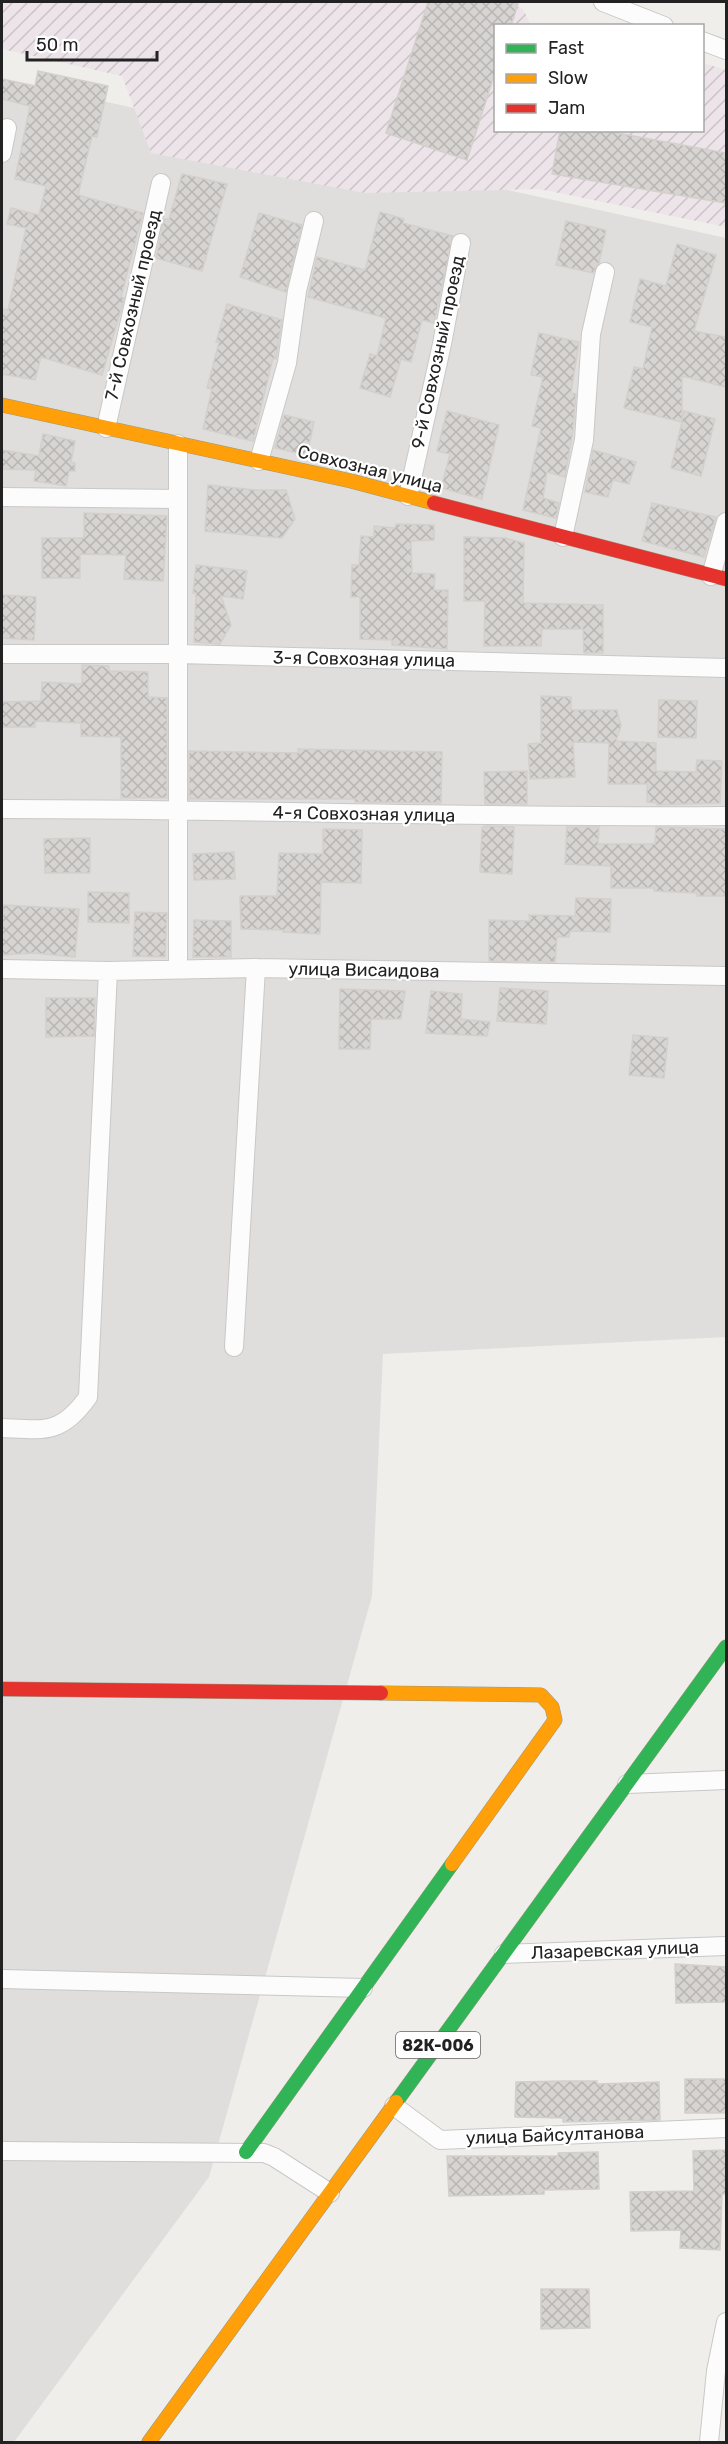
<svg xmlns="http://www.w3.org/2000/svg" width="728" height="2444" font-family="Rubik,sans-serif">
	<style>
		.residential { fill: #dfdedc }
		.industrial { fill: url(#industrial-furrows) }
		.building { fill: url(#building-cross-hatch); stroke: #d3d0cc; stroke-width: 1.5 }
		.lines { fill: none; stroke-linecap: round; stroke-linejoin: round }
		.street-casing { stroke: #c9c8c7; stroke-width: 20 }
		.fast-casing { stroke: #999a82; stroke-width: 15 }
		.slow-casing { stroke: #999a82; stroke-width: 15 }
		.jam-casing { stroke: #999a82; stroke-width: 15 }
		.street { stroke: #fdfcfc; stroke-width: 18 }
		.fast { stroke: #30b455; stroke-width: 14 }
		.slow { stroke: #ff9f0a; stroke-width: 14 }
		.jam { stroke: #e5322d; stroke-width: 14 }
		.labels { text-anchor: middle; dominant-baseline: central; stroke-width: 4.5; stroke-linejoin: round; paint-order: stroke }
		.shield { fill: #fff; stroke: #646464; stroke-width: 1.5 }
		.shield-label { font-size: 16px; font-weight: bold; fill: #222 }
		.street-label { font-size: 18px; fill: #222; stroke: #fff }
	</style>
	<defs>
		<pattern id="industrial-furrows" width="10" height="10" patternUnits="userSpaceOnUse" patternTransform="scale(1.5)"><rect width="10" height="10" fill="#ede4e9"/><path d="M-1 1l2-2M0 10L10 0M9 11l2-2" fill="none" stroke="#cbc3c8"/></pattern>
		<pattern id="building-cross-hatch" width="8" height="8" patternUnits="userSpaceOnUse" patternTransform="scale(1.5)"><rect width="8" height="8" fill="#d7d4d2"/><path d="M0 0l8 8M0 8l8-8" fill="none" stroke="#b8b6b4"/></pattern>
	</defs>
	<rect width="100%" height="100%" fill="#f0eeeb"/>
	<path class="residential" d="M2 79 726 238V1337L383 1354 372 1596 209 2177 14 2442H2Z"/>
	<path class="industrial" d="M2 2H507L523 9 531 25 496 26V130H702L703 63 726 70V227L539 189 365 193 151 153 122 76 2 49Z"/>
	<path class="building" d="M428 2H509L518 4 511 26H495V73L467 160 386 133Z
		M38 71 108 86 97 137 92 136 78 195 143 213 121 297 124 298 122 306 102 375 41 357 35 380 2 374V309L8 310 26 228 7 224 11 208 39 215 46 186 15 179 30 106 2 99V79L35 86Z
		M560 130H601L726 153V203L552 174Z
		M182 174 227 184 202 271 156 258 164 219H169Z
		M380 212 404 219 403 223 453 236 434 323 422 320 411 362 401 359 390 397 360 388 370 354 377 356 386 318 308 297 317 257 365 270Z
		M259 213 302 225 286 292 240 277Z
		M566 221 606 230 599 263 593 273 556 265Z
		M677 244 716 255 694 331 726 337V387L682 376V421L684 411 715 419 701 476 671 468 682 422 624 408 634 367 643 369 652 327 630 322 640 279 666 286Z
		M227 304 282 320 276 359 273 358 253 441 203 429 212 389 207 388 219 342H216Z
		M539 333 579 342 571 393 576 394 573 431 565 477 547 472 543 498 559 503 556 518 523 510 541 428 532 426 543 377 531 375Z
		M447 411 499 425 482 499 441 488 450 454 437 451Z
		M284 415 314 422 307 455 275 448Z
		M43 434 75 441 71 462 75 463V471H69L66 486 34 481 36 470 2 469V450L39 456Z
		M593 450 636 462 629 484 613 480 608 497 585 492Z
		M208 485 256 490H286L295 519 282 538 205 531Z
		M652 503 716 517 704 557 642 541Z
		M84 513 167 516 163 581 124 579 126 555 80 554V578H42V538H84Z
		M396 524 434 525V540L411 541 412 573 435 574 434 590H448L447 649 392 645V640L360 639V597H351L352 565H359L361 536 374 537V526L395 528Z
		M464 537 505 538 524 543 523 603 603 605V653H584L583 629H542L541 646H484L485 601H464Z
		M196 565 247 571 243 599 221 596 231 625 220 644 194 642 196 593H193Z
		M2 595 36 597 34 640 2 638Z
		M82 665 109 666V671L148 672V697L167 698V798H121V737L81 736V723L35 721V727H2V702L41 701 42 682 82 684Z
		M541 696 571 697V710H617L621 726 616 741 656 743V771L696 772 697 760 722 761 720 803 657 805V803L647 802V784H608L609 743 573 742 575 777 530 779 528 744 541 743Z
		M659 700 697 701 696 738 658 737Z
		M298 749 442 752 441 803 355 802V799H189V751L298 753Z
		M527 771V804H485L484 772Z
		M485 826 514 827 512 874 480 872 482 828Z
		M567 827H599L598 844H655L656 827 726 829V896H697V893L654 891V888H611V866L565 864Z
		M323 829 362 830 361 883 321 882 320 934 283 932V930L241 929 240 896H277L279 853 323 854Z
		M90 838V873H45L44 839Z
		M234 852 235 879 194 880 193 854Z
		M88 892 129 893V923L88 922Z
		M576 898 611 899 610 932 570 931 569 937H557L555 962 489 961V920L530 921 529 915 575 916Z
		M3 905 79 909 75 957 33 953 2 955Z
		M135 912 167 913 165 957 133 956Z
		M194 920 231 921V957H193Z
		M500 988 548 991 546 1024 497 1021Z
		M340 989 405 991 401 1019H371L370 1049H339Z
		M431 991 462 994 461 1019 490 1022 487 1036 426 1033Z
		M46 998H95L94 1036 46 1037Z
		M633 1035 668 1038 664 1078 629 1075Z
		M675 1964 726 1967V2002L676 2003Z
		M685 2079H726V2113H685Z
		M563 2081H597V2084L659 2082 660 2120 563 2122V2118L515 2117 516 2082Z
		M726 2150V2194H722L720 2250 680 2248 681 2230 631 2231 630 2192 694 2191 693 2151Z
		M598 2152 599 2189 544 2190V2194L449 2196 447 2156H558V2153Z
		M541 2289H589L590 2328 541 2329Z"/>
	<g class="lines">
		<g class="street-casing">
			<path id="street" d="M603 2 664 26
				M702 41 726 50
				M2 153 7 128
				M106 428 161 183
				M178 444V969
				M259 461 287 363 297 291 314 221
				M408 496 442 344 461 243
				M2 497 178 499
				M563 537 584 440 591 334 605 272
				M711 576 726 522
				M2 654H178L726 668
				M2 809C243 809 485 818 726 816
				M2 969 108 971 256 968 726 976
				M234 1347 256 968
				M2 1428C44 1430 61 1435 88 1397L108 971
				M627 1784 726 1780
				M504 1954 726 1946
				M2 1979 363 1988
				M394 2106 440 2140 726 2128
				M2 2151 264 2153 274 2157 330 2193
				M709 2442 716 2371 726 2322"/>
		</g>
		<g class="fast-casing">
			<path id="fast" d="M396 2102 726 1647
				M246 2152 452 1864"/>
		</g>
		<g class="slow-casing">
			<path id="slow" d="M2 405 351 481 434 503
				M381 1693 541 1695 552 1707 555 1720 452 1864
				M149 2442 396 2102"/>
		</g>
		<g class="jam-casing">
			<path id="jam" d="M434 503 726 579
				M2 1689 381 1693"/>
		</g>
		<use href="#street" class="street"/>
		<use href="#fast" class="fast"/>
		<use href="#slow" class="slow"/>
		<use href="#jam" class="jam"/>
	</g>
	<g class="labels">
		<rect class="shield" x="396" y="2032" width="84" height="26" rx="4.5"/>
		<g class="shield-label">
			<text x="438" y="2045">82К-006</text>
		</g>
		<g class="street-label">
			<text transform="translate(133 305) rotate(-77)">7-й Совхозный проезд</text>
			<text transform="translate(438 352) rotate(-78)">9-й Совхозный проезд</text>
			<text transform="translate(370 469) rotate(14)">Совхозная улица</text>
			<text transform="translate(364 659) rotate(1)">3-я Совхозная улица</text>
			<text transform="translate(364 814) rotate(1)">4-я Совхозная улица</text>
			<text transform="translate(364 970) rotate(1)">улица Висаидова</text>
			<text transform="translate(615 1950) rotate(-2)">Лазаревская улица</text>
			<text transform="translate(555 2135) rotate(-2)">улица Байсултанова</text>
		</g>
	</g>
	<rect width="728" height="2444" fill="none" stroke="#222222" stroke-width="6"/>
	<rect x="494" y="24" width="210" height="108" fill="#ffffff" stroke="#a7a7a7" stroke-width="1.5"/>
	<rect x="506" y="44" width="30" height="9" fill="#30b455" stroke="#a7a7a7" stroke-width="1.5"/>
	<text x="548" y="54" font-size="18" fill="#222222">Fast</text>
	<rect x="506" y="74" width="30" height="9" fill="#ff9f0a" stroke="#a7a7a7" stroke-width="1.5"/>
	<text x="548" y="84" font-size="18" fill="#222222">Slow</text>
	<rect x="506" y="104" width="30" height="9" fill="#e5322d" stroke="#a7a7a7" stroke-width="1.5"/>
	<text x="548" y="114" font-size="18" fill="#222222">Jam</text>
	<path d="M27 51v9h130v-9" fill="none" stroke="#222222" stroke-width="3"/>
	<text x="36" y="51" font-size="18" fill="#222222" stroke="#ffffff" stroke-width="4.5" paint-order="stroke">50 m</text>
</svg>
